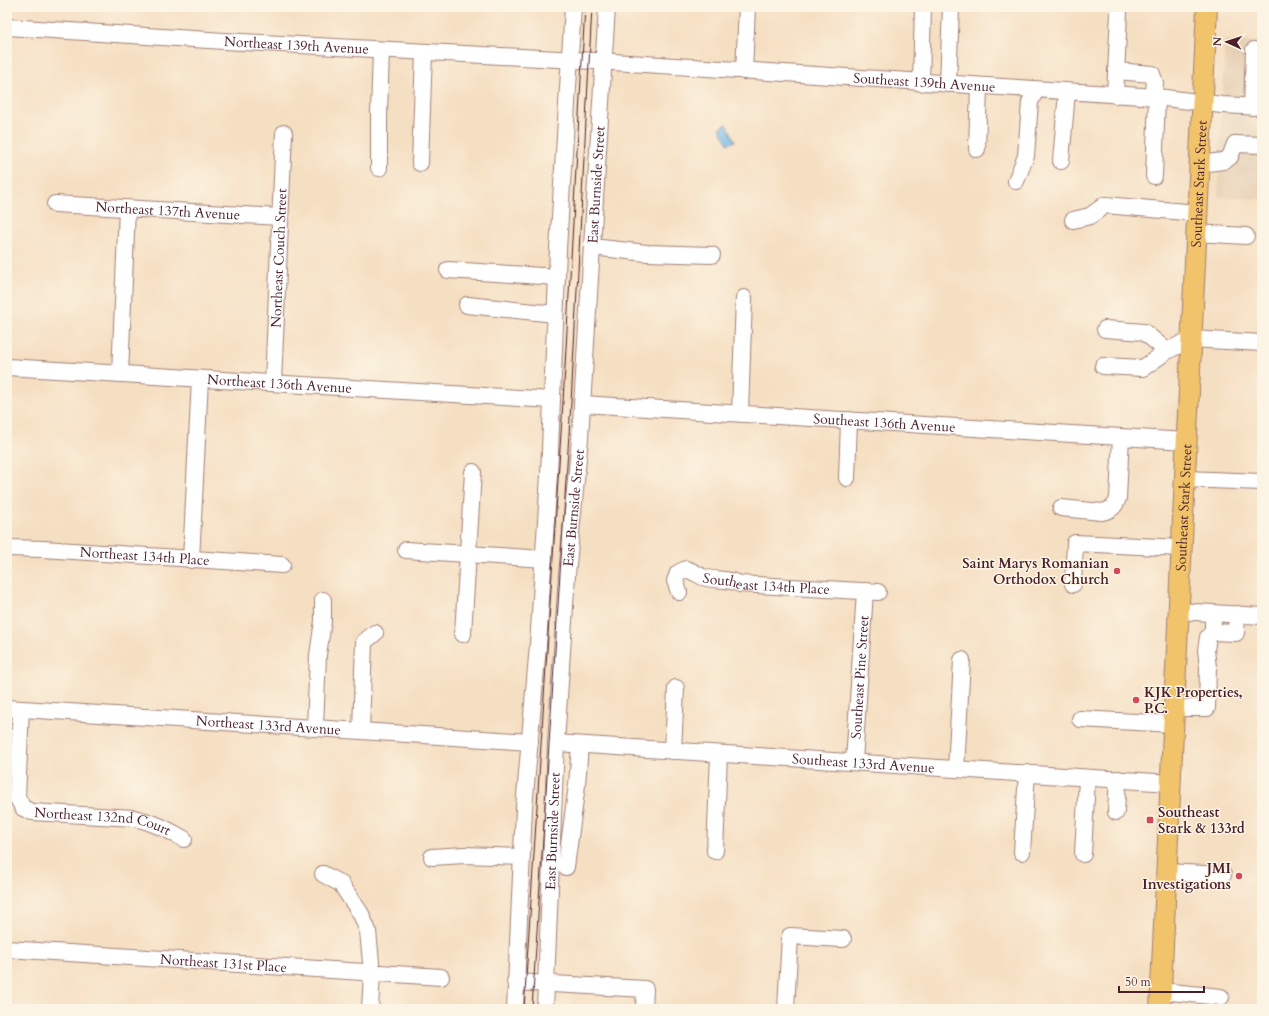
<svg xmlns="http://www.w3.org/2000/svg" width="1269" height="1016" font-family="Cardo,serif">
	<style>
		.built { fill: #e6d0b5 }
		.water { fill: #75b9eb; stroke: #606c8b }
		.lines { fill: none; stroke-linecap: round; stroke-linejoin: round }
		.minor-casing { stroke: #a07f76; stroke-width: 18 }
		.major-casing { stroke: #a07f76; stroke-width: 22 }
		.minor { stroke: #fff; stroke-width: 16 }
		.major { stroke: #f1c36a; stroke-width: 20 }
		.tram { stroke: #4a1f2b; stroke-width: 1 }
		.poi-dot { fill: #d1495b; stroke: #fcf5e5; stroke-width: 1.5 }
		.labels { text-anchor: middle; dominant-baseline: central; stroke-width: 3; stroke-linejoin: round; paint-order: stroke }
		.street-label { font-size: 14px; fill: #4a1f2b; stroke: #fcf5e5 }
		.poi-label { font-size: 14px; font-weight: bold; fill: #4a1f2b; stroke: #fcf5e5; text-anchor: end }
	</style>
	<rect width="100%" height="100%" fill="#fcf5e5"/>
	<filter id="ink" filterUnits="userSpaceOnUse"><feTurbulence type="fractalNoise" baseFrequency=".025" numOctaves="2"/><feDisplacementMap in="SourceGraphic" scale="8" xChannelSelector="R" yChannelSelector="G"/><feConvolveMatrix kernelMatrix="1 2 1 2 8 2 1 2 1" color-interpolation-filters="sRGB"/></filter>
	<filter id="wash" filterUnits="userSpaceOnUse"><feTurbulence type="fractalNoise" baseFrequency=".012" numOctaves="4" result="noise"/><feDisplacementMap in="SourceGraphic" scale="16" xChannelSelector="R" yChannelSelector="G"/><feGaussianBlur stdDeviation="0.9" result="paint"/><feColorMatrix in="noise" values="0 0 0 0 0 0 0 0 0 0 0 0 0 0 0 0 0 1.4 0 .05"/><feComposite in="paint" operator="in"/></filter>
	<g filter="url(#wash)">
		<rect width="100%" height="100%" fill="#f5dfc2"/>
		<path class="built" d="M1225 40 1262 42V199L1218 197Z"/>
		<path class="water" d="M727 124 735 141 728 144 720 128Z"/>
	</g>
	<g filter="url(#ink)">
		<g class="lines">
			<g class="minor-casing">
				<g id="minor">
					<path id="s1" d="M7 27 224 41 613 62 1157 97 1222 105 1262 107"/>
					<path d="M744 71 747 7"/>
					<path d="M1116 71 1152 74 1155 83 1153 97"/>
					<path d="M921 83 923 7"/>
					<path d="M948 84 951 7"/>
					<path d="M1115 95 1119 12"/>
					<path d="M1252 107 1254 50"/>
					<path d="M977 149 979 86"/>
					<path d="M1061 161 1067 92"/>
					<path d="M420 163 424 53"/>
					<path d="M1200 164 1223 161 1230 157 1235 144 1262 145"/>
					<path d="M379 168V114L381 50"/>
					<path d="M1154 176 1157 97"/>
					<path d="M1016 181 1026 156 1030 102 1036 90"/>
					<path id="s2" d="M55 204 280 217"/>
					<path d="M1073 220 1090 216 1105 205 1197 213"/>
					<path d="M1196 233 1246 236"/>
					<path d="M592 247 647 253 712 255"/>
					<path d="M448 270 557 277"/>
					<path d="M467 305 555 314"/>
					<path d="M1105 329 1144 332 1167 351 1191 339 1262 343"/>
					<path d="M1103 366 1143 368 1167 351"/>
					<path id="s3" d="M7 367 552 400"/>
					<path d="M120 374 127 209"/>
					<path id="s4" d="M273 383 284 133"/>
					<path id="s5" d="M582 404 1186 441"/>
					<path d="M740 413 744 298"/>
					<path d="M847 478 849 420"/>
					<path d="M1185 479 1262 482"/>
					<path d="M1061 508 1102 512C1111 510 1115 507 1118 498L1121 437"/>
					<path id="s6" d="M7 548 43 549 282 565"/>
					<path d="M406 550 544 559"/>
					<path d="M191 560 200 379"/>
					<path d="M1073 584 1075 543 1181 548"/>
					<path id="s7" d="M679 592 675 581 678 573 686 569C693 571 698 575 703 577 716 581 728 578 740 584L878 592"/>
					<path d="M1178 611 1262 616"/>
					<path d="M1213 622V632L1236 633 1237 614"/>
					<path d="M463 634 473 472"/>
					<path id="s8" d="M7 708 530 742"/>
					<path d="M1174 708H1207L1208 667 1206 650 1208 637 1213 632"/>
					<path id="s9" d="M21 709 17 797 23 808 32 812 134 818C153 822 167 829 184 839"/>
					<path d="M1080 719 1173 724"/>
					<path d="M315 728 318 655 323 621V600"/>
					<path d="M361 731 364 642 375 633"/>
					<path id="s10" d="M556 743 1170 783"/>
					<path d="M673 751 676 688"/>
					<path id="s11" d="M854 762 865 591"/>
					<path d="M956 769 962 660"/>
					<path d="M1116 812 1118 779"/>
					<path d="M715 851 719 754"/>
					<path d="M1022 852 1027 773"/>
					<path d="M1083 854 1087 778"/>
					<path d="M432 857 464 855 521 857"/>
					<path d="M566 867 577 785 580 745"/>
					<path d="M1166 872 1223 875"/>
					<path d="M323 874 341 884 361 914 368 931 372 973 370 1009"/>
					<path id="s12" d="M7 949 441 977"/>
					<path d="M515 982 645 989 644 1009"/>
					<path d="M1161 991 1221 997"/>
					<path d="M515 1009 524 808 538 645 549 475 558 249 573 7"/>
					<path id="s13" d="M545 1009 556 743 567 575 580 438 607 7"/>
					<path d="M786 1009 790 936 843 939"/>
				</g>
			</g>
			<g class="major-casing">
				<g id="major">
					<path id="s14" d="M1160 1009 1207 7"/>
				</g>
			</g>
			<use href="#minor" class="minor"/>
			<use href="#major" class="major"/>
			<path class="tram" d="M524 1009 563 402 585 7
				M532 1009 571 403 592 7"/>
		</g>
	</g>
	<g class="poi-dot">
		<circle cx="1117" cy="571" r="4"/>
		<circle cx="1136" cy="700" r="4"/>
		<rect x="1146" y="816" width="8" height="8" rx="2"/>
		<circle cx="1239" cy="876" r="4"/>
	</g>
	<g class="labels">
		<g class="street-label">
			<text stroke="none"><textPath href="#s1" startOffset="290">Northeast 139th Avenue</textPath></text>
			<text stroke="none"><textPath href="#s1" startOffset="919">Southeast 139th Avenue</textPath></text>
			<text stroke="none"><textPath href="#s14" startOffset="826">Southeast Stark Street</textPath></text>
			<text stroke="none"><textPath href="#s13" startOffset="826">East Burnside Street</textPath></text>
			<text stroke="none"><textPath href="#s2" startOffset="113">Northeast 137th Avenue</textPath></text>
			<text stroke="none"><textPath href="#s4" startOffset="125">Northeast Couch Street</textPath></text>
			<text stroke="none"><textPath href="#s3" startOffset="273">Northeast 136th Avenue</textPath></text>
			<text stroke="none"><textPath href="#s5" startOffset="303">Southeast 136th Avenue</textPath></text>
			<text stroke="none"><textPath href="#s13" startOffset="502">East Burnside Street</textPath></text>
			<text stroke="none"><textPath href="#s14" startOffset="502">Southeast Stark Street</textPath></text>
			<text stroke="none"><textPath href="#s6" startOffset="138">Northeast 134th Place</textPath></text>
			<text stroke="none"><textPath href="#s7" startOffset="112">Southeast 134th Place</textPath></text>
			<text stroke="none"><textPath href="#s11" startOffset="85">Southeast Pine Street</textPath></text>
			<text stroke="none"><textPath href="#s8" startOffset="262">Northeast 133rd Avenue</textPath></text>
			<text stroke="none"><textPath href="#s10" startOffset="308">Southeast 133rd Avenue</textPath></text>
			<text stroke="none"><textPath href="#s9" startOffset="182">Northeast 132nd Court</textPath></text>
			<text stroke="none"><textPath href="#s13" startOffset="178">East Burnside Street</textPath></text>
			<text stroke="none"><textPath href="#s12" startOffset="217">Northeast 131st Place</textPath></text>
		</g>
		<g class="poi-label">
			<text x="1109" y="563">Saint Marys Romanian<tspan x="1109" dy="16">Orthodox Church</tspan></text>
			<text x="1144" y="692" text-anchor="start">KJK Properties,<tspan x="1144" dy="16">P.C.</tspan></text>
			<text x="1158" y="812" text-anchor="start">Southeast<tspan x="1158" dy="16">Stark &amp; 133rd</tspan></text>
			<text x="1231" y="868">JMI<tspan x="1231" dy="16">Investigations</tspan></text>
		</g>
	</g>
	<rect width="1269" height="1016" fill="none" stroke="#fcf5e5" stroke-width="24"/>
	<g transform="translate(1227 42) rotate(273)" stroke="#fcf5e5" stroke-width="3" paint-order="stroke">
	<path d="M0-3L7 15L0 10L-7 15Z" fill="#4a1f2b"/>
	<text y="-6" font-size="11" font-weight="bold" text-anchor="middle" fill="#4a1f2b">N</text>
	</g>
	<path d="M1119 986v6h85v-6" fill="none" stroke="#4a1f2b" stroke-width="2"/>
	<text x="1125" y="986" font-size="12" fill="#4a1f2b" stroke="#fcf5e5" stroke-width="3" paint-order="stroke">50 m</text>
</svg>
